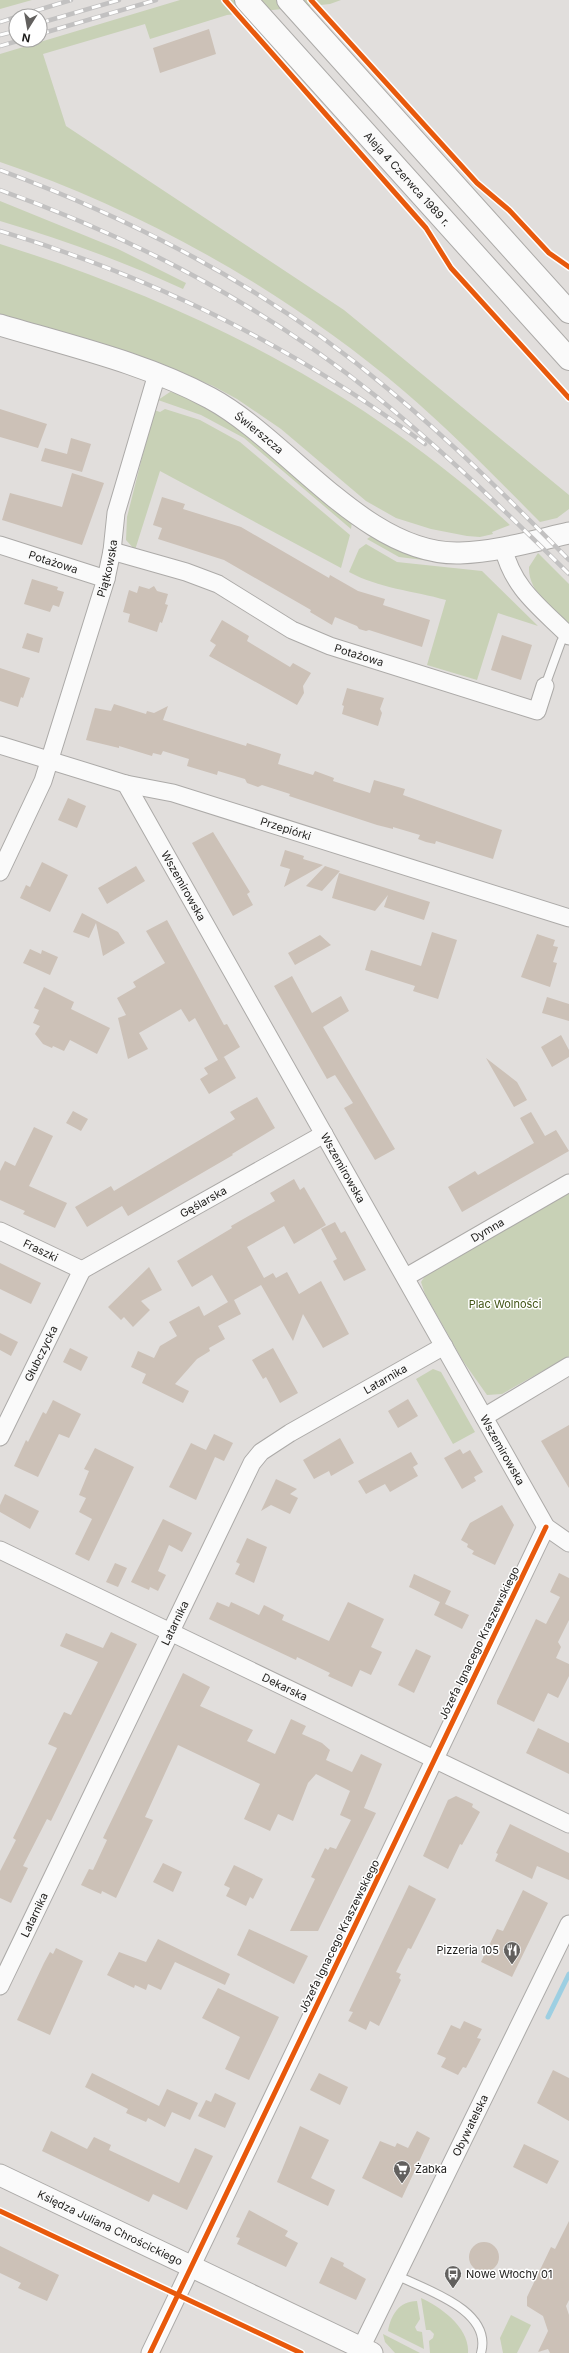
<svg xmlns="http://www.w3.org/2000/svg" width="569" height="2353" font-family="Inter,sans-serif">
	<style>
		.green { fill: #c8d1b6 }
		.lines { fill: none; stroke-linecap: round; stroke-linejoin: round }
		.stream { stroke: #9dcfe2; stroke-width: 5 }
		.building { fill: #ccc1b7 }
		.service-casing { stroke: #acaaa8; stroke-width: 10 }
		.minor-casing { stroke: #acaaa8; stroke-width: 19 }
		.tertiary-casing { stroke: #acaaa8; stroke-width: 23 }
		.secondary-casing { stroke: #acaaa8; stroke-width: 24 }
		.service { stroke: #fafafa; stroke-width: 8 }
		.minor { stroke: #fafafa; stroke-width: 17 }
		.tertiary { stroke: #fafafa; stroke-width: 21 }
		.secondary { stroke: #fafafa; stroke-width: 22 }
		.rail-casing { stroke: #c2c1c1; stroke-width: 4.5 }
		.rail { stroke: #fff; stroke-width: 3; stroke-dasharray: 9; stroke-linecap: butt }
		.cycleway-casing { stroke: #fff; stroke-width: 8 }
		.cycleway { stroke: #e8590c; stroke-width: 5 }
		.labels { text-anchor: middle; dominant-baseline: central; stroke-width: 3; stroke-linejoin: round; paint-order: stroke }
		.street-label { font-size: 11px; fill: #1d1c1a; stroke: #fff }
		.park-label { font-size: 11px; fill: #425517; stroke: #fff }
		.poi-label { font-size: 11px; fill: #1d1c1a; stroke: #fff; text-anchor: start }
	</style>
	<rect width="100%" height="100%" fill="#e1dedc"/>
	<path class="green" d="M0 0H32L0 9Z
		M180 0H341L330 4 227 15 150 39 145 24 43 54 66 126 344 310 569 495V509L557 518 540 522C496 478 453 433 405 392 290 294 143 210 0 162V54Z
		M0 201 118 249 186 283 183 289C124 262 62 239 0 221Z
		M0 244C186 302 366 391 510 525L492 532 493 534 480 537 467 536 431 529 396 518 366 501 281 429 237 399 213 386 155 362 0 315Z
		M170 392C214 396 315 491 352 522L351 529 244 438 201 415 158 400Z
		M165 409 200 420 240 442 350 535 341 568 160 471 135 550 126 540 127 517 154 410 160 412Z
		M373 535 425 558 440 562 399 557 367 539Z
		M366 544 397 562 482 571 538 626 498 613 477 680 427 665 446 600C414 591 378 588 349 572L359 549Z
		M538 553 569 584V624C553 608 528 592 529 567Z
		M569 1192V1356L502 1394 487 1395 463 1361 425 1294 421 1282 425 1276Z
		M433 1369 441 1372 475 1432 453 1444 416 1379Z
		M421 2298C441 2307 470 2328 468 2353H430L429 2341 433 2338 434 2334 430 2330H426Z
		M417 2301 420 2319 415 2327 417 2331 422 2332 424 2349 388 2331C391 2315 399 2301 417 2301Z
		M511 2315 531 2325 517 2353H503L500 2338Z
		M383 2334 420 2353H395L385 2342Z"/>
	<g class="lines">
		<path class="stream" d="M548 2017 569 1974"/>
	</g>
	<path class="building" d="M209 29 216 54 160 73 153 48Z
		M0 409 47 424 38 448 0 437Z
		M71 438 91 444 82 472 41 461 45 448 67 454Z
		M72 473 104 483 82 545 2 520 10 493 62 507Z
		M162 497 185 504 183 509 241 527 329 578 330 575 358 591 385 599 383 605 430 620 422 647 369 630 366 631 359 629 357 626 335 617 332 625 310 612 311 610 224 560 158 539 162 528 153 525Z
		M32 579 58 587 57 590 64 592 59 607 53 605 50 612 24 604Z
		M139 586 149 589 154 586 157 591 168 594 165 604 168 605 162 623 160 622 157 632 128 622 130 614 123 612 129 590 137 593Z
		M222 620 249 636 247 641 290 667 293 663 311 673 303 686 304 693 297 705 209 656 216 645 210 641Z
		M27 633 43 638 39 653 22 648Z
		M502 635 532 645 521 680 491 670Z
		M0 668 30 678 23 698 21 697 18 707 0 701Z
		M347 688 384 698 380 709 382 713 378 726 342 714 344 706 342 705Z
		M114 704 146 714 147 711 154 713 168 706 163 720 246 746 247 743 281 754 278 764 313 775 315 771 334 778 333 781 370 793 374 780 405 789 403 795 502 830 493 859 436 841 435 844 426 842 418 839 420 835 393 827V829L377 825 289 796 290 794 262 785 258 787 247 783 245 779 218 771 217 775 187 766 189 759 163 751 161 755 153 753 152 756 119 746V748L86 740 95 708 111 711Z
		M68 798 86 806 77 828 58 820Z
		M213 832 250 892 247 894 253 905 233 916 192 843Z
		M285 850 304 856 303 859 323 865 284 887 290 869 280 866Z
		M42 862 68 875 50 912 20 898 26 885 30 887Z
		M136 866 145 881 107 904 98 888Z
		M325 866 340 871 322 891 306 886Z
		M339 873 430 902 424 920 384 907 388 895 375 911 332 898Z
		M82 913 118 932 125 943 103 956 96 923 89 938 73 932Z
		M167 920 224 1025 227 1024 240 1047 222 1058 224 1057 236 1078 209 1094 200 1079 208 1074 204 1068 218 1060 195 1018 189 1022 181 1009 139 1033 148 1049 128 1059 118 1018 126 1015 117 998 136 987 133 982 165 963 146 931Z
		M432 932 457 940 438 999 413 991 415 986 365 970 371 950 421 966Z
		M537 934 555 940 553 946 558 947 553 962 557 963 550 987 521 977Z
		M320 935 331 945 295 965 288 953Z
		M30 949 41 954 42 950 58 957 50 975 23 963Z
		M292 976 312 1013 341 996 349 1011 323 1027 395 1149 375 1160 344 1108 353 1103 335 1075 327 1079 274 986Z
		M44 987 74 1002 71 1009 110 1028 97 1054 70 1040 64 1051 53 1046 52 1048 43 1044 35 1034 40 1026 33 1023 39 1010 34 1008Z
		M547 997 569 1004V1021L542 1013Z
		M561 1035 569 1050V1057L552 1067 541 1047Z
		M486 1058 517 1082 527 1100 514 1107Z
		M257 1097 275 1128 232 1154 233 1155 128 1216 122 1206 87 1227 75 1207 111 1186 114 1191 235 1119 230 1112Z
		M73 1111 88 1119 81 1131 66 1123Z
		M531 1112 545 1136 556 1130 569 1151 462 1212 448 1187 475 1171 478 1175 534 1143 520 1118Z
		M34 1127 53 1136 29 1186 67 1203 55 1228 23 1214 25 1211 0 1200V1171L5 1161 15 1166Z
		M294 1179 300 1190 304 1187 326 1225 294 1244 284 1226 247 1247 264 1278 273 1273 276 1278 287 1272 299 1294 321 1281 349 1334 323 1348 303 1314 293 1341 261 1285 234 1300 241 1314 218 1326 225 1339 209 1348 210 1351 197 1359 175 1384 189 1391 183 1403 142 1383 146 1374 131 1367 138 1351 154 1358 160 1346 177 1336 169 1322 199 1306 204 1316 228 1302 212 1275 192 1287 177 1261 232 1228 231 1226 275 1201 270 1193Z
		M335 1222 341 1233 345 1231 366 1270 344 1281 333 1261 337 1259 321 1229Z
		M0 1263 41 1283 31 1304 0 1289Z
		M149 1267 162 1290 141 1301 150 1310 133 1327 124 1317 121 1320 108 1307Z
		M0 1333 18 1342 11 1356 0 1350Z
		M70 1348 88 1357 81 1371 63 1362Z
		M273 1348 298 1393 280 1403 266 1377 263 1379 252 1360Z
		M408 1399 418 1416 398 1428 388 1411Z
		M53 1400 81 1414 69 1438 59 1434 38 1477 14 1466 26 1440 28 1442 43 1412 46 1414Z
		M569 1425V1488L541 1441Z
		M214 1434 233 1443 224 1461 215 1457 196 1500 169 1487 191 1443 206 1450Z
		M340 1438 354 1463 331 1476 329 1471 314 1479 303 1460Z
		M95 1448 134 1467 89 1561 75 1554 92 1519 79 1512 86 1498 79 1495 89 1471 84 1469Z
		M460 1449 463 1454 470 1450 483 1472 474 1477 476 1481 462 1489 444 1458Z
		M411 1452 418 1464 413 1467 418 1476 390 1492 385 1484 366 1494 358 1481Z
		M276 1479 297 1489 290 1494 298 1498 290 1514 271 1505 261 1511Z
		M5 1494 39 1511 30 1529 0 1512V1505Z
		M502 1505 514 1525 495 1565 472 1554 474 1551 467 1547 468 1544 461 1540 470 1523Z
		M163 1519 192 1533 182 1552 169 1545 158 1571 166 1575 158 1591 150 1587 149 1590 131 1582Z
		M247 1538 267 1547 254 1583 235 1574 240 1564 236 1562Z
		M115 1563 127 1568 118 1587 106 1582Z
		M559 1573 569 1578V1620L558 1642 561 1647 556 1658 569 1664V1676L558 1698 548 1693 534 1722 497 1704V1701L536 1619 546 1624 560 1597 550 1592Z
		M414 1574 451 1591 445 1604 469 1615 462 1629 434 1615 440 1602 444 1604 409 1587Z
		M217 1602 229 1607 231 1602 259 1615 264 1605 284 1615 282 1620 329 1641 348 1602 384 1619 371 1647 382 1652 371 1675 360 1670 352 1687 328 1676 330 1673 297 1657 296 1660 209 1619Z
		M111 1632 137 1644 51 1821 47 1819 23 1866 28 1868 11 1903 0 1898V1871L16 1840 13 1838 57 1748 48 1744 64 1712 71 1715 98 1662 60 1646 66 1633 103 1648Z
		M416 1649 431 1656 414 1693 398 1685Z
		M183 1673 210 1687 200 1706 253 1730 247 1741 275 1754 291 1719 306 1726 302 1734 322 1743 330 1750 326 1760 352 1772 361 1754 382 1764 364 1808 376 1813 318 1931H290L315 1879 311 1877 325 1848 328 1850 330 1847 336 1849 351 1820 340 1815 350 1791 316 1774 308 1783 293 1821 278 1814 270 1831 244 1819 260 1784 178 1745 145 1817 153 1820 116 1898 102 1891 101 1894 81 1885 89 1869 93 1870 107 1840 103 1838Z
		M538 1728 569 1743V1774L526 1753Z
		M456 1796 473 1804 472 1807 480 1812 462 1845 460 1844 448 1869 423 1856 448 1800Z
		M510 1824 569 1853V1880L537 1866 532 1879 495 1861 498 1854 496 1853Z
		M163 1863 182 1872 173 1892 153 1882Z
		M234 1865 263 1879 253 1899 250 1897 246 1906 226 1896 230 1888 224 1885Z
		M409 1885 436 1899 411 1949 408 1948 396 1972 401 1974 399 1978 401 1980 379 2026 370 2021 366 2030 348 2021 353 2012 349 2011Z
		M523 1890 548 1903 512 1977 481 1962 497 1929 503 1931Z
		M249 1929 308 1956 294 1984 237 1955Z
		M158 1939 230 1974 225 1985 175 1962 161 1990 148 1984 146 1990 135 1985 134 1988 107 1975 119 1952 146 1962Z
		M56 1948 83 1961 50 2035 17 2020 44 1963 50 1952 53 1954Z
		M218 1988 279 2017 249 2080 225 2069 240 2037 202 2018Z
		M464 2021 482 2029 477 2038 481 2039 466 2068 463 2067 458 2075 441 2067 446 2058 437 2054 451 2025 460 2029Z
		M553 2070 569 2078V2121L537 2103Z
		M92 2073 159 2106 167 2089 198 2103 190 2120 172 2112 165 2127 148 2118 146 2122 126 2113 128 2109 85 2087Z
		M319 2073 348 2087 340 2105 310 2090Z
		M215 2093 236 2103 225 2128 198 2116 206 2100 211 2102Z
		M300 2126 329 2140 311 2178 335 2190 328 2206 277 2182Z
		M51 2131 87 2149 94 2137 111 2145 109 2150 179 2183 195 2148 213 2156 187 2210 153 2194 149 2202 42 2151Z
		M417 2131 430 2138 402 2198 362 2178 380 2141 395 2147 397 2143 408 2148Z
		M524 2144 559 2161 547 2184 513 2167Z
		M249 2210 288 2231 285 2236 298 2243 286 2267 237 2244 240 2238 236 2237Z
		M569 2221V2300L566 2306 569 2315V2353H550L548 2349 538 2352 548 2331 543 2316 527 2306V2297L551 2247 555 2249Z
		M469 2257a15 15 0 1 1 30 0a15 15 0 1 1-30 0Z
		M0 2246 59 2275 47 2301 18 2288 21 2283 0 2273Z
		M331 2257 344 2263 343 2266 366 2279 356 2300 319 2283Z"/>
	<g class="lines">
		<g class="service-casing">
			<path id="service" d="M545 686 561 642 566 633
				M396 2275C426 2290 493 2310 481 2353"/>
		</g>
		<g class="minor-casing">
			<g id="minor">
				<path id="s1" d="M0 545 106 579"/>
				<path d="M503 547C513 589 540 607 569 636"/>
				<path id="s2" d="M112 551 186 572 218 584 292 630 330 646 537 711 545 686"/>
				<path id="s3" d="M0 745 126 784 173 793 569 918"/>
				<path id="s4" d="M126 784 546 1527 569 1543"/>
				<path id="s5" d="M0 872 43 781 106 579 112 551 116 513 157 374"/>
				<path id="s6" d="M0 1231 82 1270"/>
				<path id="s7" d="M82 1270 324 1134"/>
				<path id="s8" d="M406 1277 569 1183"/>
				<path d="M484 1417 569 1366"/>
				<path id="s9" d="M0 1437 82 1270"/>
				<path id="s10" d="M0 1550 569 1824"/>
				<path id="s11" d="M0 1986 252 1463 261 1452 290 1433 444 1346"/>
				<path id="s12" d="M361 2348 569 1924"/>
				<path d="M150 2353 546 1527"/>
			</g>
		</g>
		<g class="tertiary-casing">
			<g id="tertiary">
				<path id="s13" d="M0 325C70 346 145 363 210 398 288 440 366 556 460 553 496 552 534 541 569 533"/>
				<path id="s14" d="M0 2175 372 2353"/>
			</g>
		</g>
		<g class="secondary-casing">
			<g id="secondary">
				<path id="s15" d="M246 0 569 359"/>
				<path d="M288 0 569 312"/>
			</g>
		</g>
		<use href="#service" class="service"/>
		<use href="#minor" class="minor"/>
		<use href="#tertiary" class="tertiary"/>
		<use href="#secondary" class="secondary"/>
		<g class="rail-casing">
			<path id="rail" d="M18 16 71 0
				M0 22 16 17
				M40 23 119 0
				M40 34 156 0
				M0 35 16 31
				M0 46 21 40
				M0 170C141 222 273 292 388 389 452 442 511 501 569 560
				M0 190C135 238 265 307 377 397 445 452 507 513 569 574
				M0 231C153 277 297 348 425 444"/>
		</g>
		<use href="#rail" class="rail"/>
		<g class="cycleway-casing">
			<path id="cycleway" d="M225 0 426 228 451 268 569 398
				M311 0 477 183 509 210 549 253 569 267
				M0 2211 301 2353
				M150 2353 546 1527"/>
		</g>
		<use href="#cycleway" class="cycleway"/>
	</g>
	<defs>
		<g id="restaurant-pin" transform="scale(0.9)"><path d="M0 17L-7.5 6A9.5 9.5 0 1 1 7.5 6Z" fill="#62605e" stroke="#fff"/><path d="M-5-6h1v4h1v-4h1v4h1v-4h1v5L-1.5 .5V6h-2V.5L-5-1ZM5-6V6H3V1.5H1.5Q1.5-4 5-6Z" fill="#fff"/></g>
		<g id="supermarket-pin" transform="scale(0.9)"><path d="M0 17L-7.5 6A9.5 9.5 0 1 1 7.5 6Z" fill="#62605e" stroke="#fff"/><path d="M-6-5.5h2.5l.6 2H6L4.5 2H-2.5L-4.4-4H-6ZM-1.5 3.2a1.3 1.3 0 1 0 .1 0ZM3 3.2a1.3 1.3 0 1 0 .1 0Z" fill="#fff"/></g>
		<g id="bus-pin" transform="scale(0.9)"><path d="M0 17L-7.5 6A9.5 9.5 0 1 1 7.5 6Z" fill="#62605e" stroke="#fff"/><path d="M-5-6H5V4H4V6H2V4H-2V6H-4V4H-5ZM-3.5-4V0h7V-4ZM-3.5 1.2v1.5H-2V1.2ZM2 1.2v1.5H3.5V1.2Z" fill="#fff"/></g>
	</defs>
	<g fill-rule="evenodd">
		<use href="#restaurant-pin" x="512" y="1950"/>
		<use href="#supermarket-pin" x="402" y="2169"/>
		<use href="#bus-pin" x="453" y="2274"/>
	</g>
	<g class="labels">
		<g class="street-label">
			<text stroke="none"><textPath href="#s15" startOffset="241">Aleja 4 Czerwca 1989 r.</textPath></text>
			<text stroke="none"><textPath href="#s13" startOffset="283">Świerszcza</textPath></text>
			<text stroke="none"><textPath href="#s1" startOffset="56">Potażowa</textPath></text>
			<text stroke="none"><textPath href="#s5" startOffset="323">Piątkowska</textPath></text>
			<text stroke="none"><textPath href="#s2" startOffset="270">Potażowa</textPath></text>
			<text stroke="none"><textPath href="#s3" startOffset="298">Przepiórki</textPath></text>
			<text stroke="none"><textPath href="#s4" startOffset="117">Wszemirowska</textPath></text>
			<text stroke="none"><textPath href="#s4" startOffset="441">Wszemirowska</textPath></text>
			<text stroke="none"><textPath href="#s7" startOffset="139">Gęślarska</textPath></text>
			<text stroke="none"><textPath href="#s8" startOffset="94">Dymna</textPath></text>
			<text stroke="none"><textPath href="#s6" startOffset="45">Fraszki</textPath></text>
			<text stroke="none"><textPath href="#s9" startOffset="93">Głubczycka</textPath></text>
			<text stroke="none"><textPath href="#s11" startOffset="739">Latarnika</textPath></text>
			<text stroke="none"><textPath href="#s4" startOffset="765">Wszemirowska</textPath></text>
			<text stroke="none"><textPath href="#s11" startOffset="403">Latarnika</textPath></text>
			<text transform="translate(479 1643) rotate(-64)">Józefa Ignacego Kraszewskiego</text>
			<text stroke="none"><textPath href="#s10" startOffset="316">Dekarska</textPath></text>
			<text stroke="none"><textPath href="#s11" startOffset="79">Latarnika</textPath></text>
			<text transform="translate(339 1936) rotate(-64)">Józefa Ignacego Kraszewskiego</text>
			<text stroke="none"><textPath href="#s12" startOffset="248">Obywatelska</textPath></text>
			<text stroke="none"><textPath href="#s14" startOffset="122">Księdza Juliana Chrościckiego</textPath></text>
		</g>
		<g class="park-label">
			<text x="505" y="1304">Plac Wolności</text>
		</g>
		<g class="poi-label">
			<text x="499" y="1950" text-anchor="end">Pizzeria 105</text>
			<text x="415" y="2169">Żabka</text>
			<text x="466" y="2274">Nowe Włochy 01</text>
		</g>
	</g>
	<g transform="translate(28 28) rotate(191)"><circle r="19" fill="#ffffff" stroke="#a5a4a3"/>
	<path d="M0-3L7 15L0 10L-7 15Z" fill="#62605e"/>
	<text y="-6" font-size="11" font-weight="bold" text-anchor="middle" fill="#1d1c1a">N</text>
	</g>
</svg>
